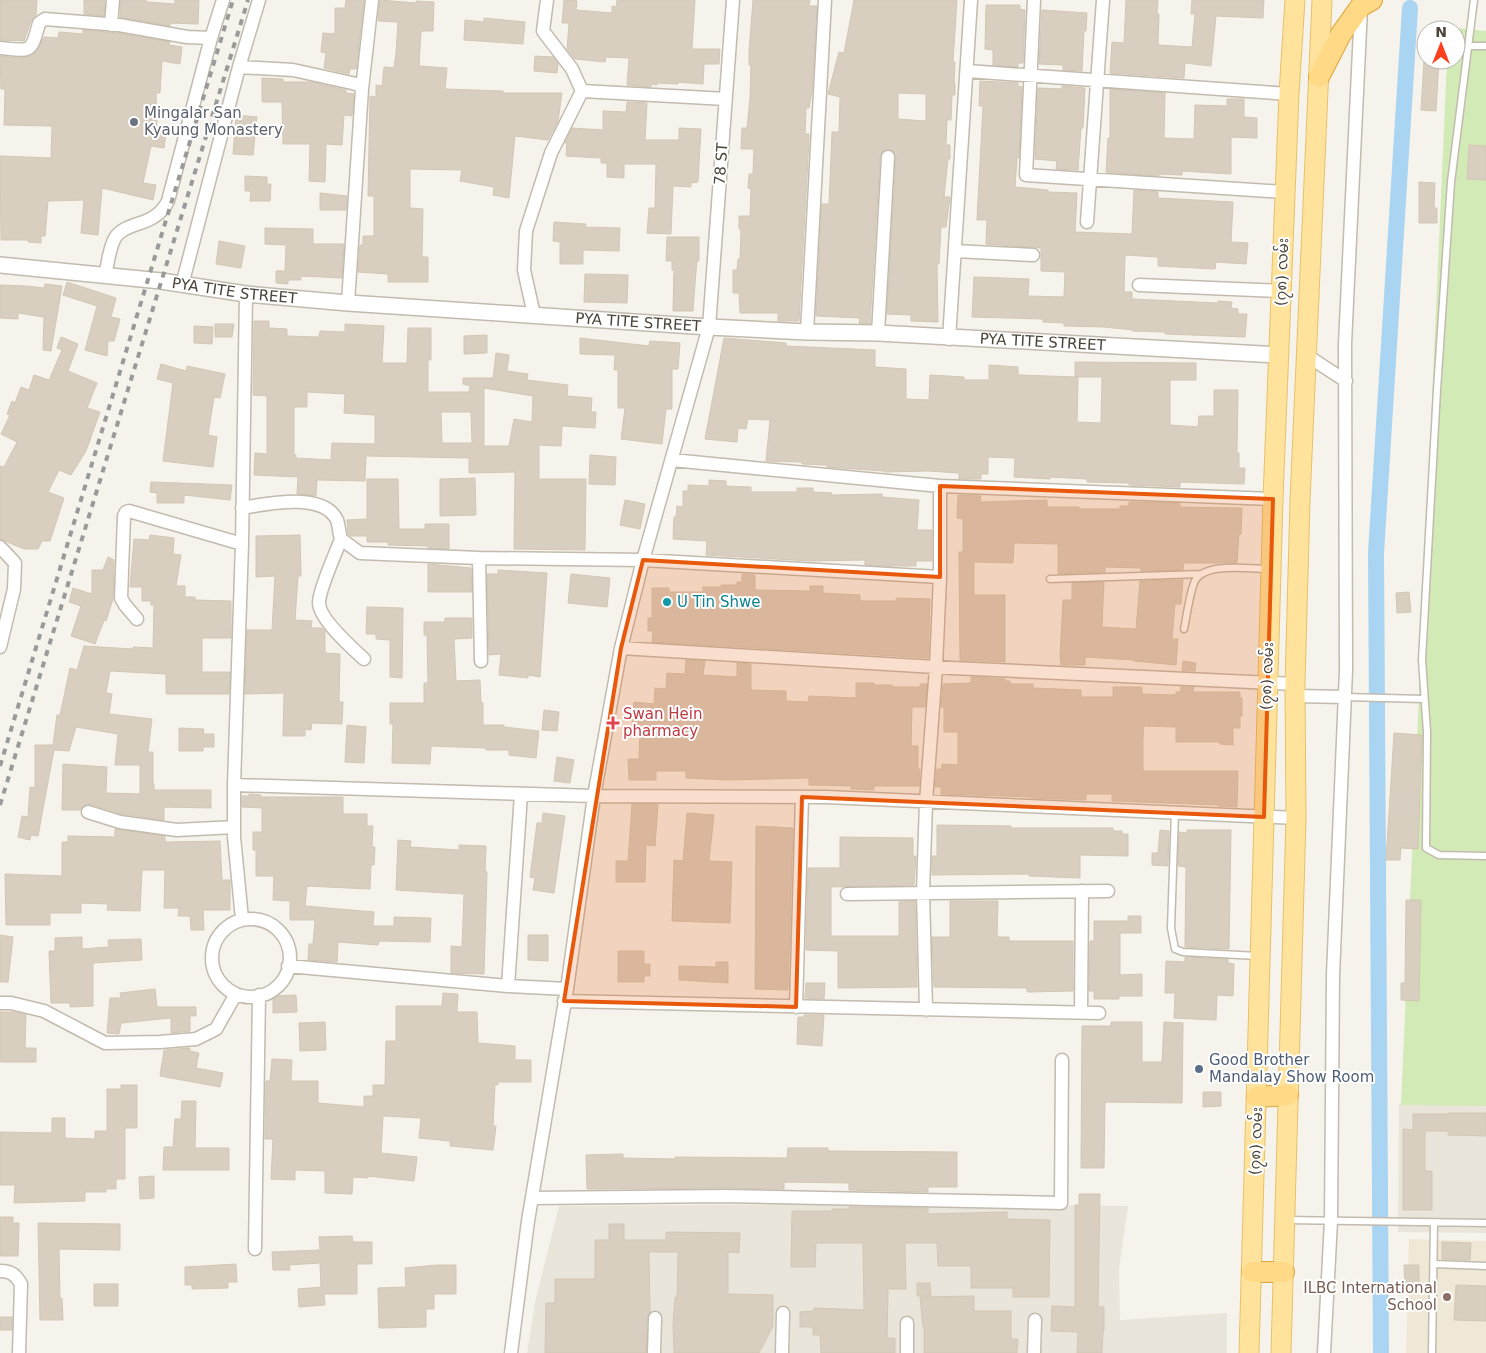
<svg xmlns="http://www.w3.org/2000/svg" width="1486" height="1353" font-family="'DejaVu Sans','Noto Sans Myanmar',sans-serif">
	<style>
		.residential { fill: #eae5da }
		.education { fill: #efe8d6 }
		.green { fill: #d2eab5 }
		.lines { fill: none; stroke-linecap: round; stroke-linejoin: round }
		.canal { stroke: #a9d4f2; stroke-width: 16 }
		.building { fill: #d8cfc1; stroke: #d3c7b4; fill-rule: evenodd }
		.service-casing { stroke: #c2bbae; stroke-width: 9 }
		.minor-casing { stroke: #c2bbae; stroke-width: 15 }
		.tertiary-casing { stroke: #c2bbae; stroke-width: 18 }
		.primary-casing { stroke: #e6c16a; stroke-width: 21 }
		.trunk-casing { stroke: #e0a43c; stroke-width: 22 }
		.service { stroke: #fff; stroke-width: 6 }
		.minor { stroke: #fff; stroke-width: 12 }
		.tertiary { stroke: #fff; stroke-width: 15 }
		.primary { stroke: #ffe39c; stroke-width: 19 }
		.trunk { stroke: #ffd985; stroke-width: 20 }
		.rail { stroke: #9a9a9a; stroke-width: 4; stroke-dasharray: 6 6; stroke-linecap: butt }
		.marked { fill: #e8590c; fill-opacity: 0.2; stroke: #e8590c; stroke-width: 4; stroke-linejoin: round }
		.worship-dot { fill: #6b7280; stroke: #fff; stroke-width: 2 }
		.culture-dot { fill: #0f9aa8; stroke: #fff; stroke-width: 2 }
		.health-dot { fill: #e0444e; stroke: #fff; stroke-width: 2 }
		.service-dot { fill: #5c6f8a; stroke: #fff; stroke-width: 2 }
		.education-dot { fill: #8d6e63; stroke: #fff; stroke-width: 2 }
		.labels { text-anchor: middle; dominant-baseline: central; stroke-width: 4; stroke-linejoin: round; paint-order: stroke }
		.worship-label { font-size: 15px; fill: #5b616d; stroke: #fff; text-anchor: start }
		.street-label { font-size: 15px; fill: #4b4439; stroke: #fff }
		.culture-label { font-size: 15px; fill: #0d838f; stroke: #fff; text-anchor: start }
		.health-label { font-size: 15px; fill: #be3a42; stroke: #fff; text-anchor: start }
		.service-label { font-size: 15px; fill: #4e5e75; stroke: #fff; text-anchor: start }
		.education-label { font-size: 15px; fill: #785e54; stroke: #fff; text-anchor: end }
	</style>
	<rect width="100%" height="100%" fill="#f6f3ec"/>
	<path class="residential" d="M1399 1104 1486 1105V1233L1398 1232Z
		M940 1203 1128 1206 1119 1269 1120 1320 1227 1313V1353H527L535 1302 559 1206Z"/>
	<path class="education" d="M1409 1239 1486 1241V1353H1406Z"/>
	<path class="green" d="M1448 27 1486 31V1106L1401 1105 1447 60H1456V30H1448Z"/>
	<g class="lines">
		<path class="canal" d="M1381 1353 1376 553 1410 8"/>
	</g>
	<path class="building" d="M0 0H37L36 15 31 21 24 41 0 40Z
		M84 0H105L104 16 84 14Z
		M121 0H146V2L175 4V0H199L198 24 170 23V26L120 17Z
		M346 0H364L356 69H350L349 74 324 68 326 53 321 52 323 33 335 34V8H345Z
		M380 0 416 3V1L434 2 433 31H421L419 66 447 68 445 89 503 91V93H562L558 121 548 140 515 136 509 198 493 195 494 187 460 181 462 170 410 169V208L423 209 422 257H428V282H388V274L358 272 360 245H363V236H374V196H368L370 96 376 97V85L382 86 384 67 394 68 396 53 398 22 378 21Z
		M564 0 577 1 576 10 612 13V6L616 7 617 0H695L692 49H720L719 64H704L703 84 678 82V84L657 83V85L651 84V87L627 85 629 58 606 57 605 62 575 59 567 49 569 23H562Z
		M753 0H810L809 6H817L812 91 809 108H806L805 134H809V139L799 321H778V313H740L739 293H733V270H737L738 259H740L741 229H739V216H750L751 189 748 188 749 174H753L754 149H741L742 128H747L750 98 751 65H749V51Z
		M854 0H957L953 62H955L954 83H955V95H952L951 120H947L946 145H950V159H948L944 197H950L946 227H941L939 264H937L938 322 911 321V315L887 314 896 157 893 151 888 149 882 152 880 157 870 324 859 323 860 318 816 316 822 204H829L832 132H839L840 97 828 94 839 52 844 53ZM898 93 926 94V121L898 119Z
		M1126 0H1158L1157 14H1159L1158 45 1192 47 1195 14H1191L1192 0H1264L1263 18 1216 16 1211 66 1185 63 1184 78 1110 73 1112 42 1124 43Z
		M986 5H1020V9L1025 10 1023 63H1018V67L993 65V50L985 49Z
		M1042 10 1087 13 1086 31H1084L1082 71 1063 70V65L1039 64Z
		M484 18 525 22 523 44 464 40 465 20 484 22Z
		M83 30 118 33 170 42 169 45 182 47 180 64 162 61 160 93H156L157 126 167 127 164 148 151 146 143 183 156 185 153 200 102 188 98 235 81 233 84 200 48 201 45 236H41V243L28 242V240H1L0 156 51 158 52 126 4 125 5 89H1L0 56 18 58 31 56 38 49 44 37 58 38 59 32 83 34Z
		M535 56 553 57 558 64 557 73 534 71Z
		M1424 60H1439L1436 111 1421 110Z
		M262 78 283 79V82H311L346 90V93L354 94 352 116 344 115 342 145 326 144 325 182 309 181 310 144H283L282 102H262Z
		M980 81 1018 83V86L1022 87 1019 158H1017L1015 187 1048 190V192L1077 193 1075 232 1132 234 1134 190 1158 192V198L1233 202 1231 242 1248 243 1246 264 1216 262 1215 269 1158 266V257L1125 255 1124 292H1132V299L1218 303V301L1232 302 1231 308 1238 309V314H1247L1245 337 1165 334V332L1132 331 1133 330 1104 327 1064 326V323L1043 322V319L972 317 974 277 1029 279 1028 296 1064 297 1065 272 1041 271V248L986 244 987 220H977L983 106H979Z
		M1062 86 1085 88 1083 128H1081L1078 170 1056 169 1057 161 1035 159 1038 88 1062 89Z
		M1110 89 1165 93 1164 138 1194 139 1195 105 1227 106V99H1244V117L1257 118V138L1231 137V174L1182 171V175L1159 174V176L1106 172 1108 138H1110Z
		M627 102 647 103 645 140H679V128L701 129 698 182 691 183V187L673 186 671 234 647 233 649 208H655L656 164H624V178L607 177V163H601V158L566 156 567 143H565L572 128 603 130V111L626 112Z
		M236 115 257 117 253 155 233 154Z
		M1469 145 1486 146V180L1467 179Z
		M245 176 267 177V184H271L270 201H250L251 191H245Z
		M1419 182 1435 183 1434 208H1437V223H1419Z
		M320 193 347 196 346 210H320Z
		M554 222 586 224 585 227 620 228 619 251 583 250V264H560V242L553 241Z
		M265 228 313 229V244H344L342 278 301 276V280H288V284L276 283V271H285L286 245 265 244Z
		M667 237H699V261H697L696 271 693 311H673L674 270H672V261H666Z
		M219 241 245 246 241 268 216 264Z
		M585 274 628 275 627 303 584 302Z
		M67 282 116 298 111 317 120 319 114 341H108L107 356 85 350 97 306 63 295Z
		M45 284 62 286 51 351 43 350 44 317 18 313V319L0 318V285L26 286 44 288Z
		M254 321H269V328L287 329V336L319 337 320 331 345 332V324L384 326 382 363H407L408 328H431V360H428V392H469L470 386 463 384V378H493L496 353 509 355 507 371 528 374 527 380 568 385 567 396 592 398 591 412H596L595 428 562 426 561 446 539 445V479H586L585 550 514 549 515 472 469 473V458L366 456 365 481 317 480 316 496 297 494 298 477 254 475 255 453 267 454V396L253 395ZM484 388 533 396 532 422 514 419 509 446H484ZM307 392 345 394 344 413 375 415V444L332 443 331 460 296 458V455H294V407H307ZM441 412H471L472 443H442Z
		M215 324H234L232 337H215Z
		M194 326 213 327 212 344 194 343Z
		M487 335V353L464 354V336Z
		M61 337 78 344 68 371 97 383 87 408 100 412 86 451 71 475 59 470 48 492 64 498 50 541H42L38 549H24L0 539V466L4 467 17 442 1 434 10 415 7 414 12 401 15 403 21 387 29 390 34 375 49 380 62 350 57 348Z
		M580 338 649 346 650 341 680 343 678 369H672V409H666L662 444 621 439 625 408H618V370H614L615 355 580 354Z
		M724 338 786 343V346L875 350V367L906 369V399L929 400 930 375 964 377V380H989V365L1018 367V375L1078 377 1077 422 1101 423 1102 377H1075V362L1196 363V380H1170V425L1198 427 1199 416H1214V390H1238L1237 453H1239V468H1245L1244 484 1180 482V487L1129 485V483L1087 482V479L1050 477V479L1014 477 1015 458 988 457V474H981V479H959V473L928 471 884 472V471L827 467V465L802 464V462L766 461 770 420 748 419 746 429 738 428 737 442 705 439Z
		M161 364 186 371 187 366 225 374 220 398 214 397 208 435 217 437 213 467 163 461 173 383 157 379Z
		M590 455 616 457 615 485 589 484Z
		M475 478 476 515 440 516V479Z
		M367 479H398L399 529H425V524H449V549L428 548V546L388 545V542H367V536H351L348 534 347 520 367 519Z
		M709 480 726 481V486L751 487V492H797V488H813V492L832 493 831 495 882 494V497L919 500 917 530H932V561H916V566H888L865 565V560L810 561 706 555 707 541 673 539 674 517H676L677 506 683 507V491H688V485L709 486Z
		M151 482 232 485 230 500 184 495V503H157V493L150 492Z
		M958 495 981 496 980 502 1047 500V507H1079V509H1120V506H1129V502L1180 503V507L1242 508 1241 534H1239L1237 563H1184L1183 570 1141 571V568L1105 567V572L1058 574V544L1014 543 1013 563 974 562V595H1005V662L960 660 959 552H963V519L957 518Z
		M625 500 645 504 640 529 620 525Z
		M150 535 174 538 173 554 181 555 176 586H185V597H195V600L231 601V638H202V672H230L229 694H166V674L110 671 106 693 112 694 109 714 152 719 148 752H153V784H154V790H211V808L164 807V820L122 814 90 804 83 806 80 810H62L63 764 107 767 106 793 140 794V765H115L118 734 76 727 69 751 54 750 38 836 31 835 30 840 18 837 22 816 28 817 30 787 35 788V745H53L57 715H60L70 668 77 670 84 646 133 649V647L153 648 154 605H151V601H142V587H130L134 539 149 540Z
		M300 535 301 576H298L295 620 312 621 311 628H322L325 631V653L340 654 339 702H343L342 724 312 723 311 730 305 729V736H283L284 693 245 694 247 630H272L275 576 256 577V536Z
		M108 557 114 560 113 599 106 621 104 620 95 644 71 636 81 606 69 602 73 588 92 594V570H103Z
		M428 564 471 568 472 592H428Z
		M498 570 547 573 540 677 528 675V678L499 675 501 654 489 655 487 574H498Z
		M571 574 610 578 607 607 568 603Z
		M742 574 755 575V590L810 591V586H823V593L860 595V601H897L896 598 930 599 928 658 652 642 653 631H648V618H652V588H669V592H703V587H721V585H737V582H742Z
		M1183 580 1181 604H1175L1172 639H1178L1176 665 1134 661V660L1085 657V665H1061L1060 656 1063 600H1072V583L1104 582 1102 627 1136 629 1140 581Z
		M1409 592 1411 612 1397 613 1396 593Z
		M367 607 403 608 402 678 390 677V640L376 639V634H366Z
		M445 618H472V638L454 639 456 681 480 680 481 703H483V725H504V727L539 731 536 758 509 755V750H486V748L431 746 430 764 392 763 393 724H390V703H424V683H428L427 635H424V622H445Z
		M686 660 705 661 703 675 737 677V663L751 664V690L786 691V701L808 702 809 696 856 698V683H874V685H892V687H920V684H927L925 707H912L911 746H918V769H920L919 786H874V790L851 789V786L809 785V778L728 780 686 778V771H656V780H629L628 759H639L640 730H632L634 702 654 704 655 688 666 689 667 673 685 674Z
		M1183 661 1196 663 1195 671H1182Z
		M971 677 1005 679V681H1010V684H1033V688L1081 690V697H1113V687H1142V694L1176 695V692H1180L1181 687H1194L1193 692H1240V698H1242V716H1240V728H1233V745L1220 744V742H1176V727L1144 726 1143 738V771H1238L1237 807 1218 806V805L1112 801V794H1086V800L1031 798V797L941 794V787H935L937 769H942V764L958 765V732H944V707H941L943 684 971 683Z
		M544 710 559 712 557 731 542 730Z
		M347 725 366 727 364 763 345 762Z
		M179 728 204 729 203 734H214V747H203V751H179Z
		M1394 733 1422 735 1418 849 1401 848 1400 860H1386Z
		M557 757 574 760 570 783 554 781Z
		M249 794 261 795V797H343V814H367V826H373L372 847H375L374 865H371L370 889 307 886 305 906 374 912 373 926H394V917L431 918 430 942 379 941 378 945 338 942 337 962 308 960 309 944H313L315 920H290V901L273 900 274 876H256V850H253V832H262V808L242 807V796H249Z
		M632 804H658L655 846 646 845 645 882H616V861H628Z
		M543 813 565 816 554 893 533 890 535 878 530 877 537 823H542Z
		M687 813 714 815 709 861 732 862 730 923 672 921 674 860 683 861Z
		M937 825 1011 826V828H1113V831H1122V834H1128V856L1080 855V878L1029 876V874L932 875V856H937Z
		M756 826 793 828 788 990 755 989Z
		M115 829 165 836V842L220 841 222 880H230V910H203L204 930H191L190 916H178L179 908H164L165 870H142L140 911 107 910 108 904 81 903V913H50V925H6L5 874 62 876V842H68V836L115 837Z
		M1160 830 1169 831 1168 866 1152 865V853H1158Z
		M1187 830H1231L1229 949 1185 947 1186 867 1178 866 1179 832 1187 833Z
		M840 837 913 838V856H916L914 885 831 887V936H899V902L915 901 917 987 838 988V951L806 950 808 868H840Z
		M398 840 411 841 410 847 459 850V845L486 846 485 871 487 872 484 974 451 973V946L462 947 464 894 396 890Z
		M1406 900H1421L1419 1001 1401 1000V983H1405Z
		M950 901H998L997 937H1009V941H1073V991L1027 992V988L934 987 932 937H950Z
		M1128 916H1141V933H1120V975L1142 974V996H1119V999H1094V991H1089L1090 941H1094V921H1128Z
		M0 935 13 937 8 982H0Z
		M528 935H548V961L528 960Z
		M82 937V949L109 947 108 940 141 939 142 960 93 963V1006L70 1007V1003H51L49 951H55V938Z
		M618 951H644V964H650V976H644V982H618Z
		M1185 957 1228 959V963L1234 964 1233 996 1217 995 1216 1020 1174 1018 1175 993H1165L1166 961 1185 962Z
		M716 962H728V983L679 980V966L716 967Z
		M806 983H825L824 999 805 998Z
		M155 989 157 1007H196V1016H190V1031L171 1033V1018L121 1023 119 1034 107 1033 110 998H121L120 993Z
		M443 993 458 994 457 1012H477L478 1043 515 1046V1060H531V1082H498V1085L495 1084 493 1126H496L493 1150 450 1146V1141L419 1138 421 1118 383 1116 381 1153 417 1157 414 1181 368 1176V1178L353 1177 352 1194 325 1193V1171L295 1170V1180L271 1179 273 1139H265L266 1081H270L272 1059 292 1060 291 1081H318V1103L364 1107V1096H373V1085H385L386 1041H396V1006H442Z
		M296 995 297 1012 273 1013V996Z
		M0 1012H15L26 1015 25 1048H36V1062H0Z
		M804 1015H824L822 1046 797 1044 798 1017H804Z
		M325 1022 326 1050 300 1051 299 1023Z
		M1111 1022H1142V1062H1162L1164 1022 1183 1023 1182 1103 1105 1102 1104 1168H1081L1082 1026H1111Z
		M190 1048V1051L199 1053 196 1068 223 1073 220 1087 160 1076 164 1050Z
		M121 1085H137V1128H125V1179H116V1189H106V1192H85V1201L14 1203 15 1185H0V1132L52 1133V1118H65V1138L95 1139V1131H107V1089H121Z
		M1203 1092H1221V1106L1203 1107Z
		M182 1101H196L195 1148H229V1170H163L164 1147H173L175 1119H181Z
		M1448 1113H1486V1136L1448 1135V1131H1425V1171H1432V1210H1403V1129L1413 1130V1114H1448Z
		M788 1148H828V1151L957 1152V1187H928V1192L849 1190V1183L784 1182V1189L726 1188 587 1189 586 1155 623 1154V1158L675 1159V1157L787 1158Z
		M154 1176V1198L140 1199 139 1177Z
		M1079 1194H1100L1098 1307H1104V1331H1103L1102 1353H1077L1078 1332 1051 1331 1052 1306 1075 1307V1205H1079Z
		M849 1207 928 1208V1214L1007 1212V1219L1050 1220 1049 1297H1013V1288H971V1266H938L937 1243H905L906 1289H888L887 1338H895V1353H821L820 1335H813V1327H800V1312L814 1311V1308L864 1310 863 1243H816L815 1267H791L792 1211H832V1209H849Z
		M0 1217H13V1223H19L18 1256H0Z
		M38 1223 120 1224V1250L59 1249 60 1299 62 1298 63 1320H40Z
		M609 1224H624V1240H666V1232L740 1233 739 1253 728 1252V1294L773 1295V1326L759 1353H674L673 1325 675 1297 677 1298 678 1252H649L650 1312 647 1318 646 1353H545L546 1303H555V1279H595V1240H609Z
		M352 1236 353 1242H372V1264H357V1294H324L325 1305 299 1307 298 1289 321 1287 320 1263 289 1265 290 1270H273L272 1252 320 1250 319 1237Z
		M1442 1242 1471 1243 1470 1260 1442 1259Z
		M236 1264 237 1282H228V1288L192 1289V1285H185V1267Z
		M437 1265H456V1294H434V1309H426V1327L379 1328 378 1288 406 1287 405 1268Z
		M1404 1265H1419V1292H1405Z
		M917 1283H930L931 1296H917Z
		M94 1284H118V1306H94Z
		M1456 1285 1486 1286V1321L1454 1320Z
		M974 1296V1311H1011V1339H1018L1017 1353H924V1327H923L920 1297Z
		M0 1317H12V1330H0Z"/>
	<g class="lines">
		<g class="service-casing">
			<path id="service" d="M1474 0 1451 182 1437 390 1422 660 1427 732 1426 848 1439 855 1486 856
				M1469 46H1486
				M1050 579 1201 574
				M1184 629C1187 614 1189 597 1194 583 1202 561 1250 569 1269 569
				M1345 697 1424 699
				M1175 812 1171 928 1175 949 1183 952 1258 956
				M1286 1220 1486 1223
				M1434 1264 1486 1266
				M1432 1353 1434 1223"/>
		</g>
		<g class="minor-casing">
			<path id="minor" d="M1034 0 1026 175 1285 192
				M111 25 113 0
				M0 48C31 51 31 54 39 23L45 19 119 25 187 37 211 38
				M239 67 293 70 352 83 359 85 362 89 348 303
				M967 71 1289 94
				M362 89 372 0
				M582 91 726 99
				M1087 222 1103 0
				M955 251 1033 255
				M105 275C108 264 109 248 115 238 126 220 155 228 168 201L211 38 223 0
				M182 285 239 67 259 0
				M1139 285 1281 291
				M534 315 524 270 526 231 551 153 582 91 572 69 543 31 547 0
				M807 332 825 0
				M878 333 888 157
				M949 339 971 0
				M1306 355 1346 381
				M672 460 940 486 1273 499
				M242 508C266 504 323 491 337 520 339 525 339 533 341 539L360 553 479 558 643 560 940 577
				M341 539C335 555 320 587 319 602 318 618 352 648 364 659
				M0 547 15 563 14 589 0 647
				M479 558 481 661
				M137 619 125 605 121 598 124 516 126 512 129 511 242 544
				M621 648 952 668 1295 684
				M1295 696 1345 697
				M234 785 594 796 827 797 1296 818
				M88 812 120 822 177 830 234 827
				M847 894 1108 891
				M242 919 234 837V785L242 544 246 294
				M212 958a39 39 0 1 1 78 0a39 39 0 1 1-78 0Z
				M288 966 508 986 567 989
				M508 986 521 794
				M564 1001 1099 1013
				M0 1003H11L44 1011 105 1043 160 1042 196 1039 216 1029 236 994
				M796 1007 802 797
				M926 1010 923 892 926 802 936 667 940 577V486
				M1081 1013 1082 891
				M532 1198 726 1196 1061 1203 1062 1060
				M255 1249 259 995
				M0 1271C11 1271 16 1275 21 1284L19 1353
				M907 1323V1353
				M511 1353 528 1221 567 989 594 796 621 648 643 560 709 327 733 0
				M654 1353 655 1318
				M782 1353 783 1313
				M1034 1353 1035 1320
				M1324 1353 1331 1221 1333 975 1346 670 1345 344 1361 8"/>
		</g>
		<g class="tertiary-casing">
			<g id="tertiary">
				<path id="s1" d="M0 265 161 281 246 294 348 303 709 327 807 332 878 333 1279 355"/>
			</g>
		</g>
		<g class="primary-casing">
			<path id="primary" d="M1249 1353 1273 499 1289 94 1295 0
				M1281 1353 1296 818 1295 684 1300 500 1322 0"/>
		</g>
		<g class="trunk-casing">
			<path id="trunk" d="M1319 77 1341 34 1361 6 1372 0
				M1257 1097 1288 1095
				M1252 1272H1284"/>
		</g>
		<use href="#service" class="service"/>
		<use href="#minor" class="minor"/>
		<use href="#tertiary" class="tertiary"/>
		<use href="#primary" class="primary"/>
		<use href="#trunk" class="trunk"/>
		<path class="rail" d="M0 766 233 0
			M0 805 248 0"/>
	</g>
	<path class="marked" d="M940 486 1273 499 1264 817 802 797 796 1007 564 1001 621 648 643 560 940 577Z"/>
	<circle class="worship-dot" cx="134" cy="122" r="5"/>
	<circle class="culture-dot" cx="667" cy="602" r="5"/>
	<path class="health-dot" d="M610.5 715.5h5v5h5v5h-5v5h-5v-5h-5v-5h5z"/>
	<circle class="service-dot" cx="1199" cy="1069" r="5"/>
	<circle class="education-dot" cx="1447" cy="1297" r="5"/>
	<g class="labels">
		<g class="worship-label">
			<text x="144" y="113">Mingalar San<tspan x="144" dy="17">Kyaung Monastery</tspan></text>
		</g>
		<g class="street-label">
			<text transform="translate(721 164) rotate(-86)">78 ST</text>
			<text transform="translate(1282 272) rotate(-88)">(၇၈) လမ်း</text>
			<text stroke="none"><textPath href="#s1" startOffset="236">PYA TITE STREET</textPath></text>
			<text stroke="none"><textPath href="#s1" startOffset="641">PYA TITE STREET</textPath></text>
			<text stroke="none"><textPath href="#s1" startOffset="1046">PYA TITE STREET</textPath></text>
			<text transform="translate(1267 676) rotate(-88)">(၇၈) လမ်း</text>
			<text transform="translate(1256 1141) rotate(-88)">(၇၈) လမ်း</text>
		</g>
		<g class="culture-label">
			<text x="677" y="602">U Tin Shwe</text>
		</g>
		<g class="health-label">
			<text x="623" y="714">Swan Hein<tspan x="623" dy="17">pharmacy</tspan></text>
		</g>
		<g class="service-label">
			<text x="1209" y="1060">Good Brother<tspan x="1209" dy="17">Mandalay Show Room</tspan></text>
		</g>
		<g class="education-label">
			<text x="1437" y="1288">ILBC International<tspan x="1437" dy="17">School</tspan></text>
		</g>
	</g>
	<g transform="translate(1441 45)"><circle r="24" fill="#ffffff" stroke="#b7b4b0"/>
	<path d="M0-4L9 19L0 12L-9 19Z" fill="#fc3f1d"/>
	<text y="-8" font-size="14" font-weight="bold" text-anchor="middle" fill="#4b4439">N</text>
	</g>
</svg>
